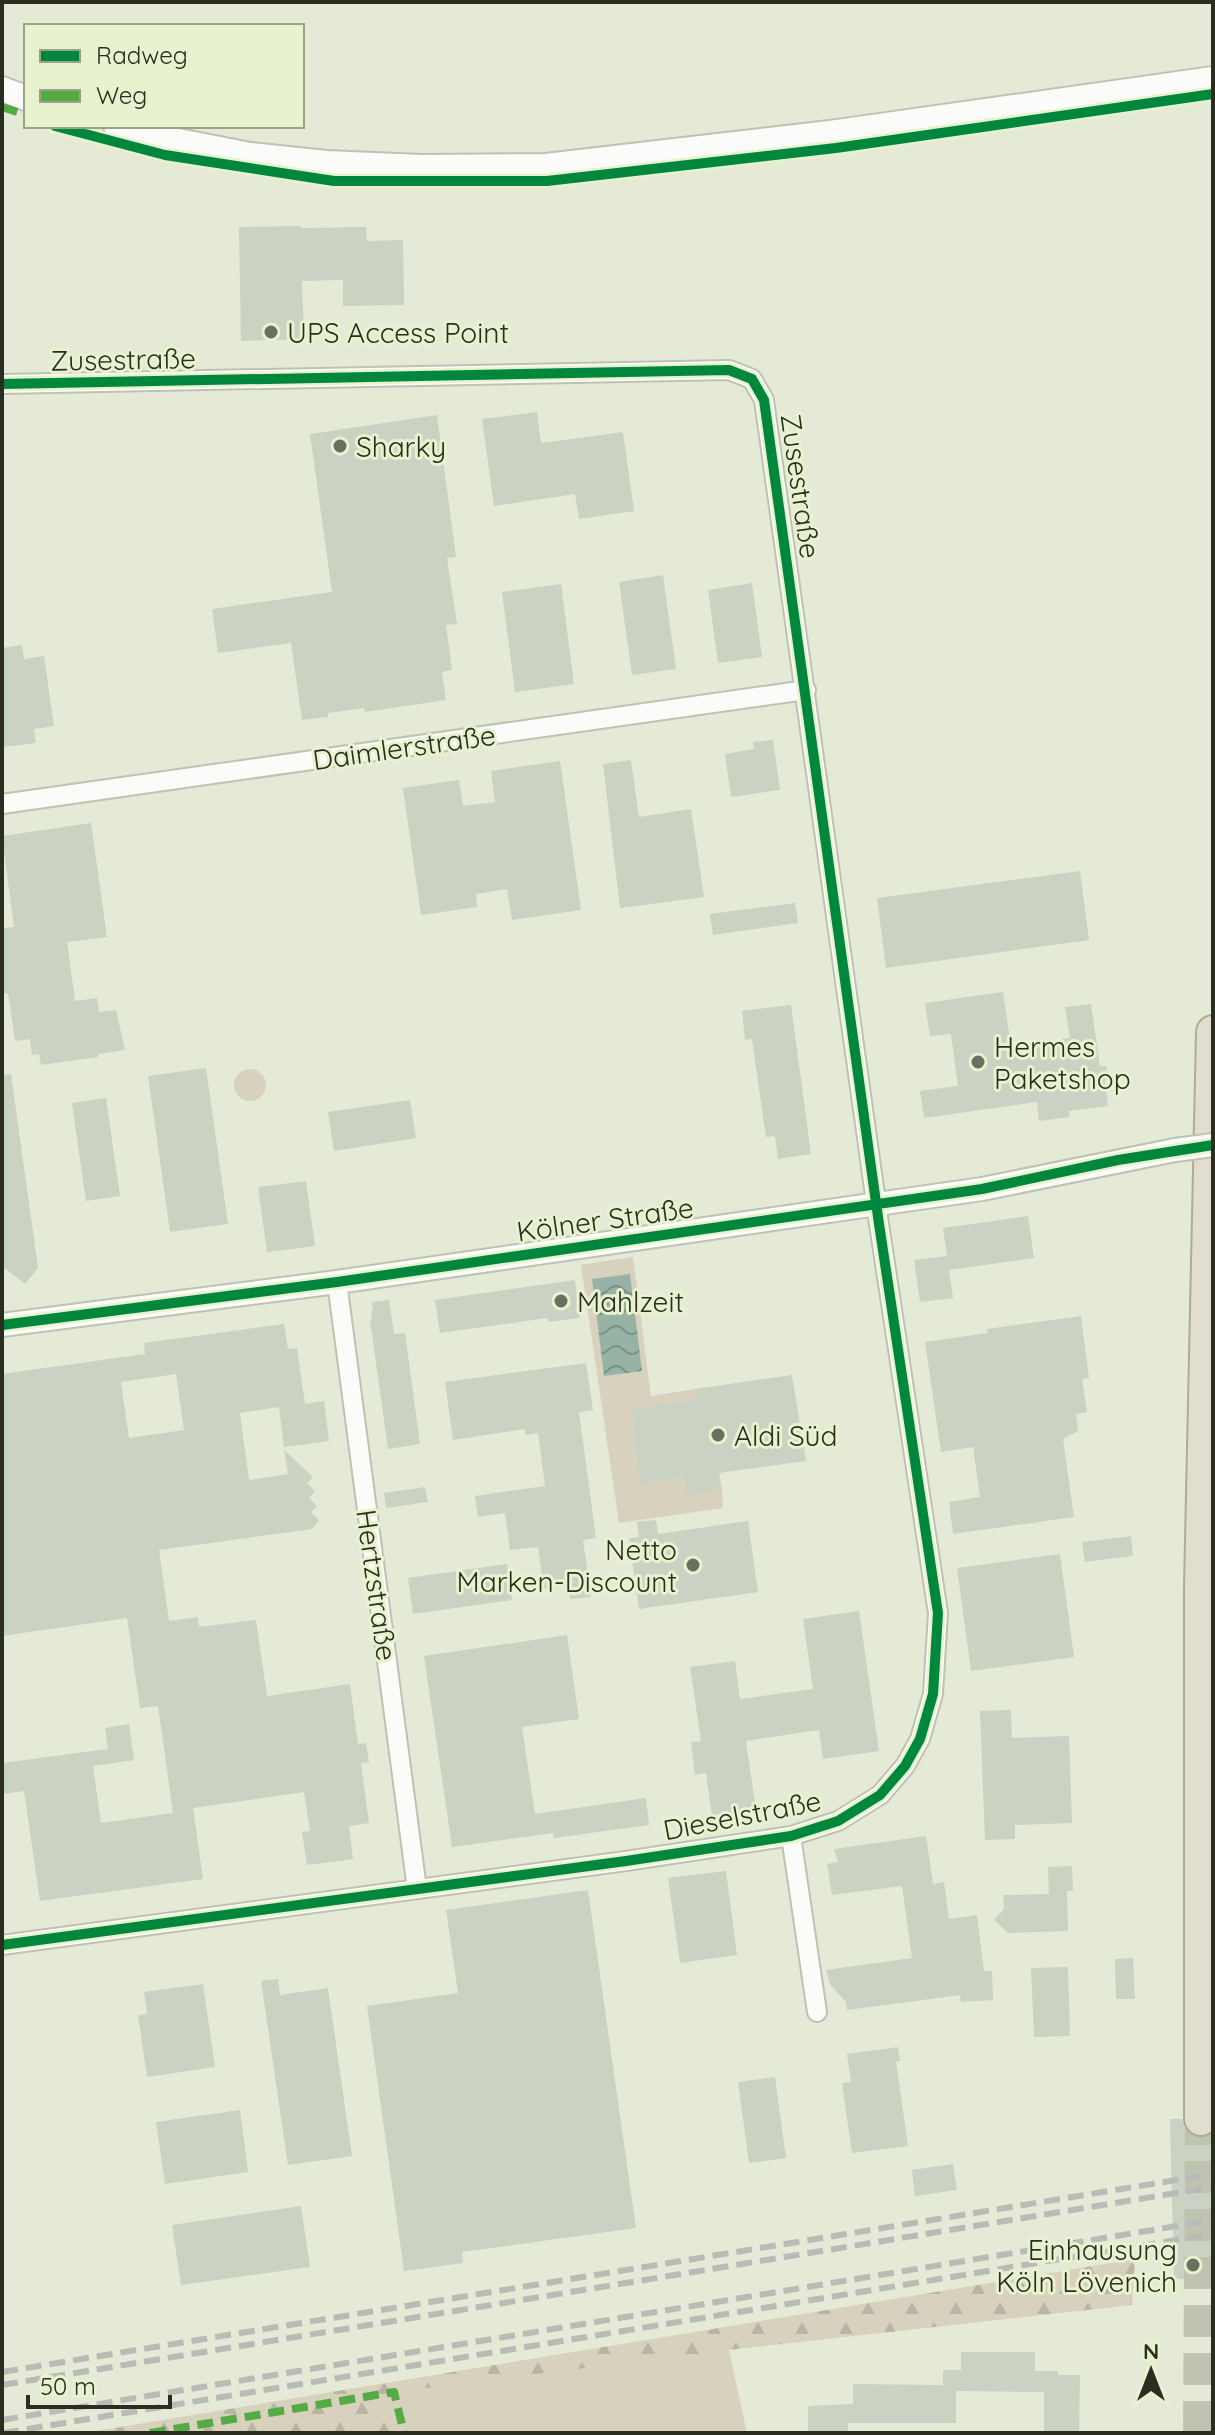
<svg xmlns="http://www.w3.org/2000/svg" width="1215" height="2435" font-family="Quicksand,sans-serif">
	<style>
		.grass { fill: #d8d1be }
		.forest { fill: url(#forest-firs) }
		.water { fill: url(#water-waves) }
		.building { fill: #c9d2c3; fill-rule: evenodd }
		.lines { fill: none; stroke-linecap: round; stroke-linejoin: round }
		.motorway-tunnel { stroke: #bfc4b1; stroke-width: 32; stroke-dasharray: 32 16; stroke-linecap: butt }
		.minor-casing { stroke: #bec2b3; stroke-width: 22 }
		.tertiary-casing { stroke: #bec2b3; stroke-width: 26 }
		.secondary-casing { stroke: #bec2b3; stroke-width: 28 }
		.motorway-casing { stroke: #aeac93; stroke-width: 36 }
		.minor { stroke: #fbfcf9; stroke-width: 18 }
		.tertiary { stroke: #fbfcf9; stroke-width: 22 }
		.secondary { stroke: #fbfcf9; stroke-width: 24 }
		.motorway { stroke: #e1decd; stroke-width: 32 }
		.rail { stroke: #babbb6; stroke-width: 6; stroke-dasharray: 16 8; stroke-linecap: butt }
		.tertiary-bridge-casing { stroke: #bec2b3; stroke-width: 26; stroke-linecap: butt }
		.tertiary-bridge { stroke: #fbfcf9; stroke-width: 22 }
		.quiet { stroke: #53ab43; stroke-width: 8; stroke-dasharray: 16 8; stroke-linecap: butt }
		.cycleway-casing { stroke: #e8f2ce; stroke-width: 15 }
		.cycleway { stroke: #00873e; stroke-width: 10 }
		.poi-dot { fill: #6b6f5f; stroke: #e8f2ce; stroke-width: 3 }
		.labels { text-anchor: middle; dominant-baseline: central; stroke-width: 6; stroke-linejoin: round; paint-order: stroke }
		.poi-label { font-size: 28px; fill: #2a2d1f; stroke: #e8f2ce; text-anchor: start }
		.street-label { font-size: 28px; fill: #2a2d1f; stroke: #e8f2ce }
	</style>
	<defs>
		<pattern id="forest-firs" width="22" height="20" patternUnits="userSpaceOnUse" patternTransform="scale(2)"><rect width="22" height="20" fill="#d8d1be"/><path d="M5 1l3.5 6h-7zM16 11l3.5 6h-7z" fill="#bab4a3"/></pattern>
		<pattern id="water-waves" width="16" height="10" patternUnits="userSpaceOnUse" patternTransform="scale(2)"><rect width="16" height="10" fill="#96b3a5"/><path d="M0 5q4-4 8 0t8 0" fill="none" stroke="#7b9286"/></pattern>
	</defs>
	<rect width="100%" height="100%" fill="#e4ead6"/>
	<path class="grass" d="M234 1085a16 16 0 1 1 32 0a16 16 0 1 1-32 0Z
		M633 1257 651 1396 695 1389 696 1399 631 1409 640 1484 684 1478 687 1494 722 1489 723 1508 619 1523 581 1265Z
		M729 2350 747 2433H404L394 2392Z"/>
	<path class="forest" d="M1135 2259 1132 2305 729 2350 395 2392 404 2433H84Z"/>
	<path class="water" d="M630 1274 642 1371 604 1376 592 1279Z"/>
	<path class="building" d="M301 226V228L366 227 367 241 403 240 404 305 343 306V280L302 281 304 339 241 341 239 227Z
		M537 412 541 443 623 432 634 511 579 519 575 494 494 506 482 419Z
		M437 415 456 557 447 558 457 624 446 625 452 670 442 672 446 700 365 712 364 708 328 713V717L302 720 291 643 218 653 212 609 332 592 310 434Z
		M663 575 676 669 632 675 619 582Z
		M752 583 762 657 718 663 708 590Z
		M561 584 574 684 515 692 502 592Z
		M22 645 24 659 44 656 54 726 34 729 36 743 2 747V648Z
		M773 740 780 790 731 797 725 754 754 749 753 742Z
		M631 760 639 817 691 809 704 897 620 908 603 764Z
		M560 761 581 910 512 920 507 889 476 894 477 907 421 915 403 788 459 780 463 806 495 802 491 771Z
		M91 823 107 937 67 942 75 1001 97 998 99 1012 116 1010 125 1050 98 1054V1057L41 1065 39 1054 32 1055 30 1039 15 1041 8 993 2 994V928L14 927 2 836Z
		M1080 871 1089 940 886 968 877 898Z
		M795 903 798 923 713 935 710 914Z
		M1003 992 1011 1046 1070 1038 1065 1007 1091 1004 1100 1066H1106L1108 1080H1105L1108 1106 1069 1111 1070 1117 1039 1121 1037 1102 924 1118 920 1091 958 1086 951 1034 930 1036 925 1003Z
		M791 1005 811 1154 778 1159 775 1136 766 1137 752 1039 745 1040 742 1011Z
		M206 1068 228 1224 170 1232 148 1076Z
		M11 1074 38 1268 25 1284 2 1266V1075Z
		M106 1098 120 1196 86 1201 72 1103Z
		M410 1100 416 1138 334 1151 328 1112Z
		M306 1181 315 1246 267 1252 258 1187Z
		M1028 1216 1034 1258 949 1270 953 1298 920 1302 914 1260 947 1256 943 1228Z
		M575 1280 580 1318 548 1322V1318L440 1333 435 1300Z
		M389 1300 394 1334 405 1333 420 1444 388 1449 370 1320 372 1319 371 1311H373L372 1302Z
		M1081 1316 1089 1378 1082 1379 1087 1412 1076 1414 1078 1431 1063 1439 1074 1517 953 1534 949 1502 980 1497 973 1447 941 1452 925 1342 988 1333 987 1329Z
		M284 1324 288 1349 297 1348 305 1404 324 1401 329 1441 284 1447 279 1407 240 1413 249 1480 288 1474 284 1450 313 1477 307 1483 315 1491 309 1498 317 1506 311 1512 319 1520 312 1529 159 1550 169 1621 198 1617 199 1627 256 1620 267 1696 350 1684 358 1744 366 1743 369 1762 361 1763 369 1823 349 1826 353 1859 307 1865 302 1832 310 1831 304 1792 193 1808 203 1879 40 1901 24 1791 2 1794V1763L108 1749 105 1728 129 1724 134 1760 93 1766 101 1823 173 1813 158 1706 140 1708 127 1618 2 1636V1374L145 1354 144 1343ZM176 1374 184 1430 129 1438 121 1382Z
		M586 1363 593 1410 579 1412 596 1538 583 1540 591 1597 570 1599 568 1586 544 1589 538 1547 510 1550 505 1513 478 1517 475 1496 545 1486 538 1433 525 1435V1429L453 1440 445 1382Z
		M792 1375 806 1461 719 1473 722 1489 687 1495 684 1478 640 1484 631 1409 696 1399 695 1389Z
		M425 1487 428 1502 386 1508 384 1493Z
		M656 1520 658 1534 748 1521 758 1592 639 1609 629 1538 639 1537 637 1522Z
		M1131 1536 1133 1556 1085 1562 1082 1542Z
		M1060 1554 1074 1657 971 1671 957 1568Z
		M507 1564 512 1600 413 1614 408 1578Z
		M859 1611 879 1751 823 1759 819 1730 746 1741 756 1810 712 1816 706 1773 695 1775 691 1742 701 1741 690 1667 735 1661 740 1699 813 1689 803 1619Z
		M567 1635 579 1719 522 1727 535 1814 646 1798 649 1825 554 1838 553 1833 452 1847 424 1656Z
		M1011 1710 1012 1738 1069 1736 1072 1823 1015 1825V1839L985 1840 980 1711Z
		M926 1836 933 1884 944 1882 949 1919 977 1915 984 1971H992L993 2000 961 2002 960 1995 847 2010 846 2002 830 1984 826 1970 912 1958 902 1886 832 1895 827 1864 838 1862 834 1849Z
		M1072 1866 1073 1891H1067L1068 1931 1008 1933 994 1920 1004 1909 1003 1895 1049 1894 1048 1867Z
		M726 1871 737 1955 680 1963 668 1878Z
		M588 1890 636 2228 462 2252 463 2263 404 2271 367 2006 458 1993 446 1910Z
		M1133 1958 1135 1999H1116L1115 1959Z
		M1068 1967 1070 2036 1034 2037 1031 1968Z
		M278 1979 280 1995 328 1988 352 2156 288 2165 261 1981Z
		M203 1984 215 2067 147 2077 138 2015 147 2014 144 1992Z
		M898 2047 900 2061H896L908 2146 852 2153 842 2083 851 2082 847 2054Z
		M775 2077 786 2158 749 2163 738 2082Z
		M240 2110 248 2172 165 2184 156 2122Z
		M1170 2119H1182L1185 2129 1192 2136 1202 2138 1213 2133V2279H1174Z
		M953 2164 957 2190 915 2196 912 2170Z
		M301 2206 310 2267 181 2285 172 2225Z
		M961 2352H1035V2371H1058V2375H1080L1079 2433H1044V2392L956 2391V2423H848V2433H808V2406L853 2404V2384L943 2385V2370H961Z"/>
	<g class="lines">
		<path class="motorway-tunnel" d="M1199 2433 1201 2119"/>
		<g class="minor-casing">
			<path id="minor" d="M2 384 729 370 752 379 764 400 879 1224 938 1613 933 1694 920 1739 905 1766 880 1795 838 1821 791 1836 626 1861 2 1945
				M2 804 806 690
				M337 1282 417 1889
				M791 1836 817 2012"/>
		</g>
		<g class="tertiary-casing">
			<path id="tertiary" d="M2 1325 337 1282 982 1189 1175 1150"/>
		</g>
		<g class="secondary-casing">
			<path id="secondary" d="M2 89 26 98
				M116 126 163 138 250 155 326 163 422 167 546 166 830 133 1213 79"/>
		</g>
		<g class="motorway-casing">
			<path id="motorway" d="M1201 2119V1587L1213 1032"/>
		</g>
		<use href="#minor" class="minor"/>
		<use href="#tertiary" class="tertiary"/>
		<use href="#secondary" class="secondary"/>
		<use href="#motorway" class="motorway"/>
		<path class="rail" d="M2 2372 1213 2174
			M2 2385 1213 2187
			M2 2420 1213 2220
			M3 2433 1213 2234"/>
		<g class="tertiary-bridge-casing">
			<path id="tertiary-bridge" d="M1175 1150 1213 1145"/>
		</g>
		<use href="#tertiary-bridge" class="tertiary-bridge"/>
		<path class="quiet" d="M2 107 26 115
			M150 2433 394 2392 404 2433"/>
		<g class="cycleway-casing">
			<path id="cycleway" d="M55 126 165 155 334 181H547L836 148 1213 94
				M2 384 729 370 752 379 764 400 879 1224 938 1613 933 1694 920 1739 905 1766 880 1795 838 1821 791 1836 626 1861 2 1945
				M2 1325 337 1282 982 1189 1118 1160 1213 1145"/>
		</g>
		<use href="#cycleway" class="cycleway"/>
	</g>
	<g class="poi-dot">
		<circle cx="271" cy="332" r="8"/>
		<circle cx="340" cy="446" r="8"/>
		<circle cx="978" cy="1062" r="8"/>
		<circle cx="561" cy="1301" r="8"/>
		<circle cx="718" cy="1435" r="8"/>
		<circle cx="693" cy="1565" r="8"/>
		<circle cx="1193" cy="2265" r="8"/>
	</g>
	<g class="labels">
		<g class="poi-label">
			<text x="287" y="332">UPS Access Point</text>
			<text x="356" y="446">Sharky</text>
			<text x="994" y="1046">Hermes<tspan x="994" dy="32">Paketshop</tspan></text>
			<text x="577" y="1301">Mahlzeit</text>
			<text x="734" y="1435">Aldi Süd</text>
			<text x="677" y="1549" text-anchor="end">Netto<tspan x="677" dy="32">Marken-Discount</tspan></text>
			<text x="1177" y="2249" text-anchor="end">Einhausung<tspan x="1177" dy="32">Köln Lövenich</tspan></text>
		</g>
		<g class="street-label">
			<text transform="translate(123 359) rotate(-1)">Zusestraße</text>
			<text transform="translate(801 486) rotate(82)">Zusestraße</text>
			<text transform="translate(404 747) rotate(-8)">Daimlerstraße</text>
			<text transform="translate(605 1219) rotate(-8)">Kölner Straße</text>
			<text transform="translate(377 1585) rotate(82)">Hertzstraße</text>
			<text transform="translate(742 1815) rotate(-11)">Dieselstraße</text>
		</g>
	</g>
	<rect width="1215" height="2435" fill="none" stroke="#2a2d1f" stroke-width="8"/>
	<rect x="24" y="24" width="280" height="104" fill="#e8f2ce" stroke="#9ca388" stroke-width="2"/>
	<rect x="40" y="50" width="40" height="12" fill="#00873e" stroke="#9ca388" stroke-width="2"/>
	<text x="96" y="64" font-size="24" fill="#2a2d1f">Radweg</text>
	<rect x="40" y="90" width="40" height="12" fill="#53ab43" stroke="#9ca388" stroke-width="2"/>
	<text x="96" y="104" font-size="24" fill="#2a2d1f">Weg</text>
	<g transform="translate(1151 2371)" stroke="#e8f2ce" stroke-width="6" paint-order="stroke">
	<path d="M0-6L14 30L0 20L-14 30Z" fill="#2a2d1f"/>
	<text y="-12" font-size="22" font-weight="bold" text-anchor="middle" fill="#2a2d1f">N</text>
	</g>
	<path d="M28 2395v12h142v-12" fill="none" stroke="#2a2d1f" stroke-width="4"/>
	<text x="40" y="2395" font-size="24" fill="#2a2d1f" stroke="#e8f2ce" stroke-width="6" paint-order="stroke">50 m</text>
</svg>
